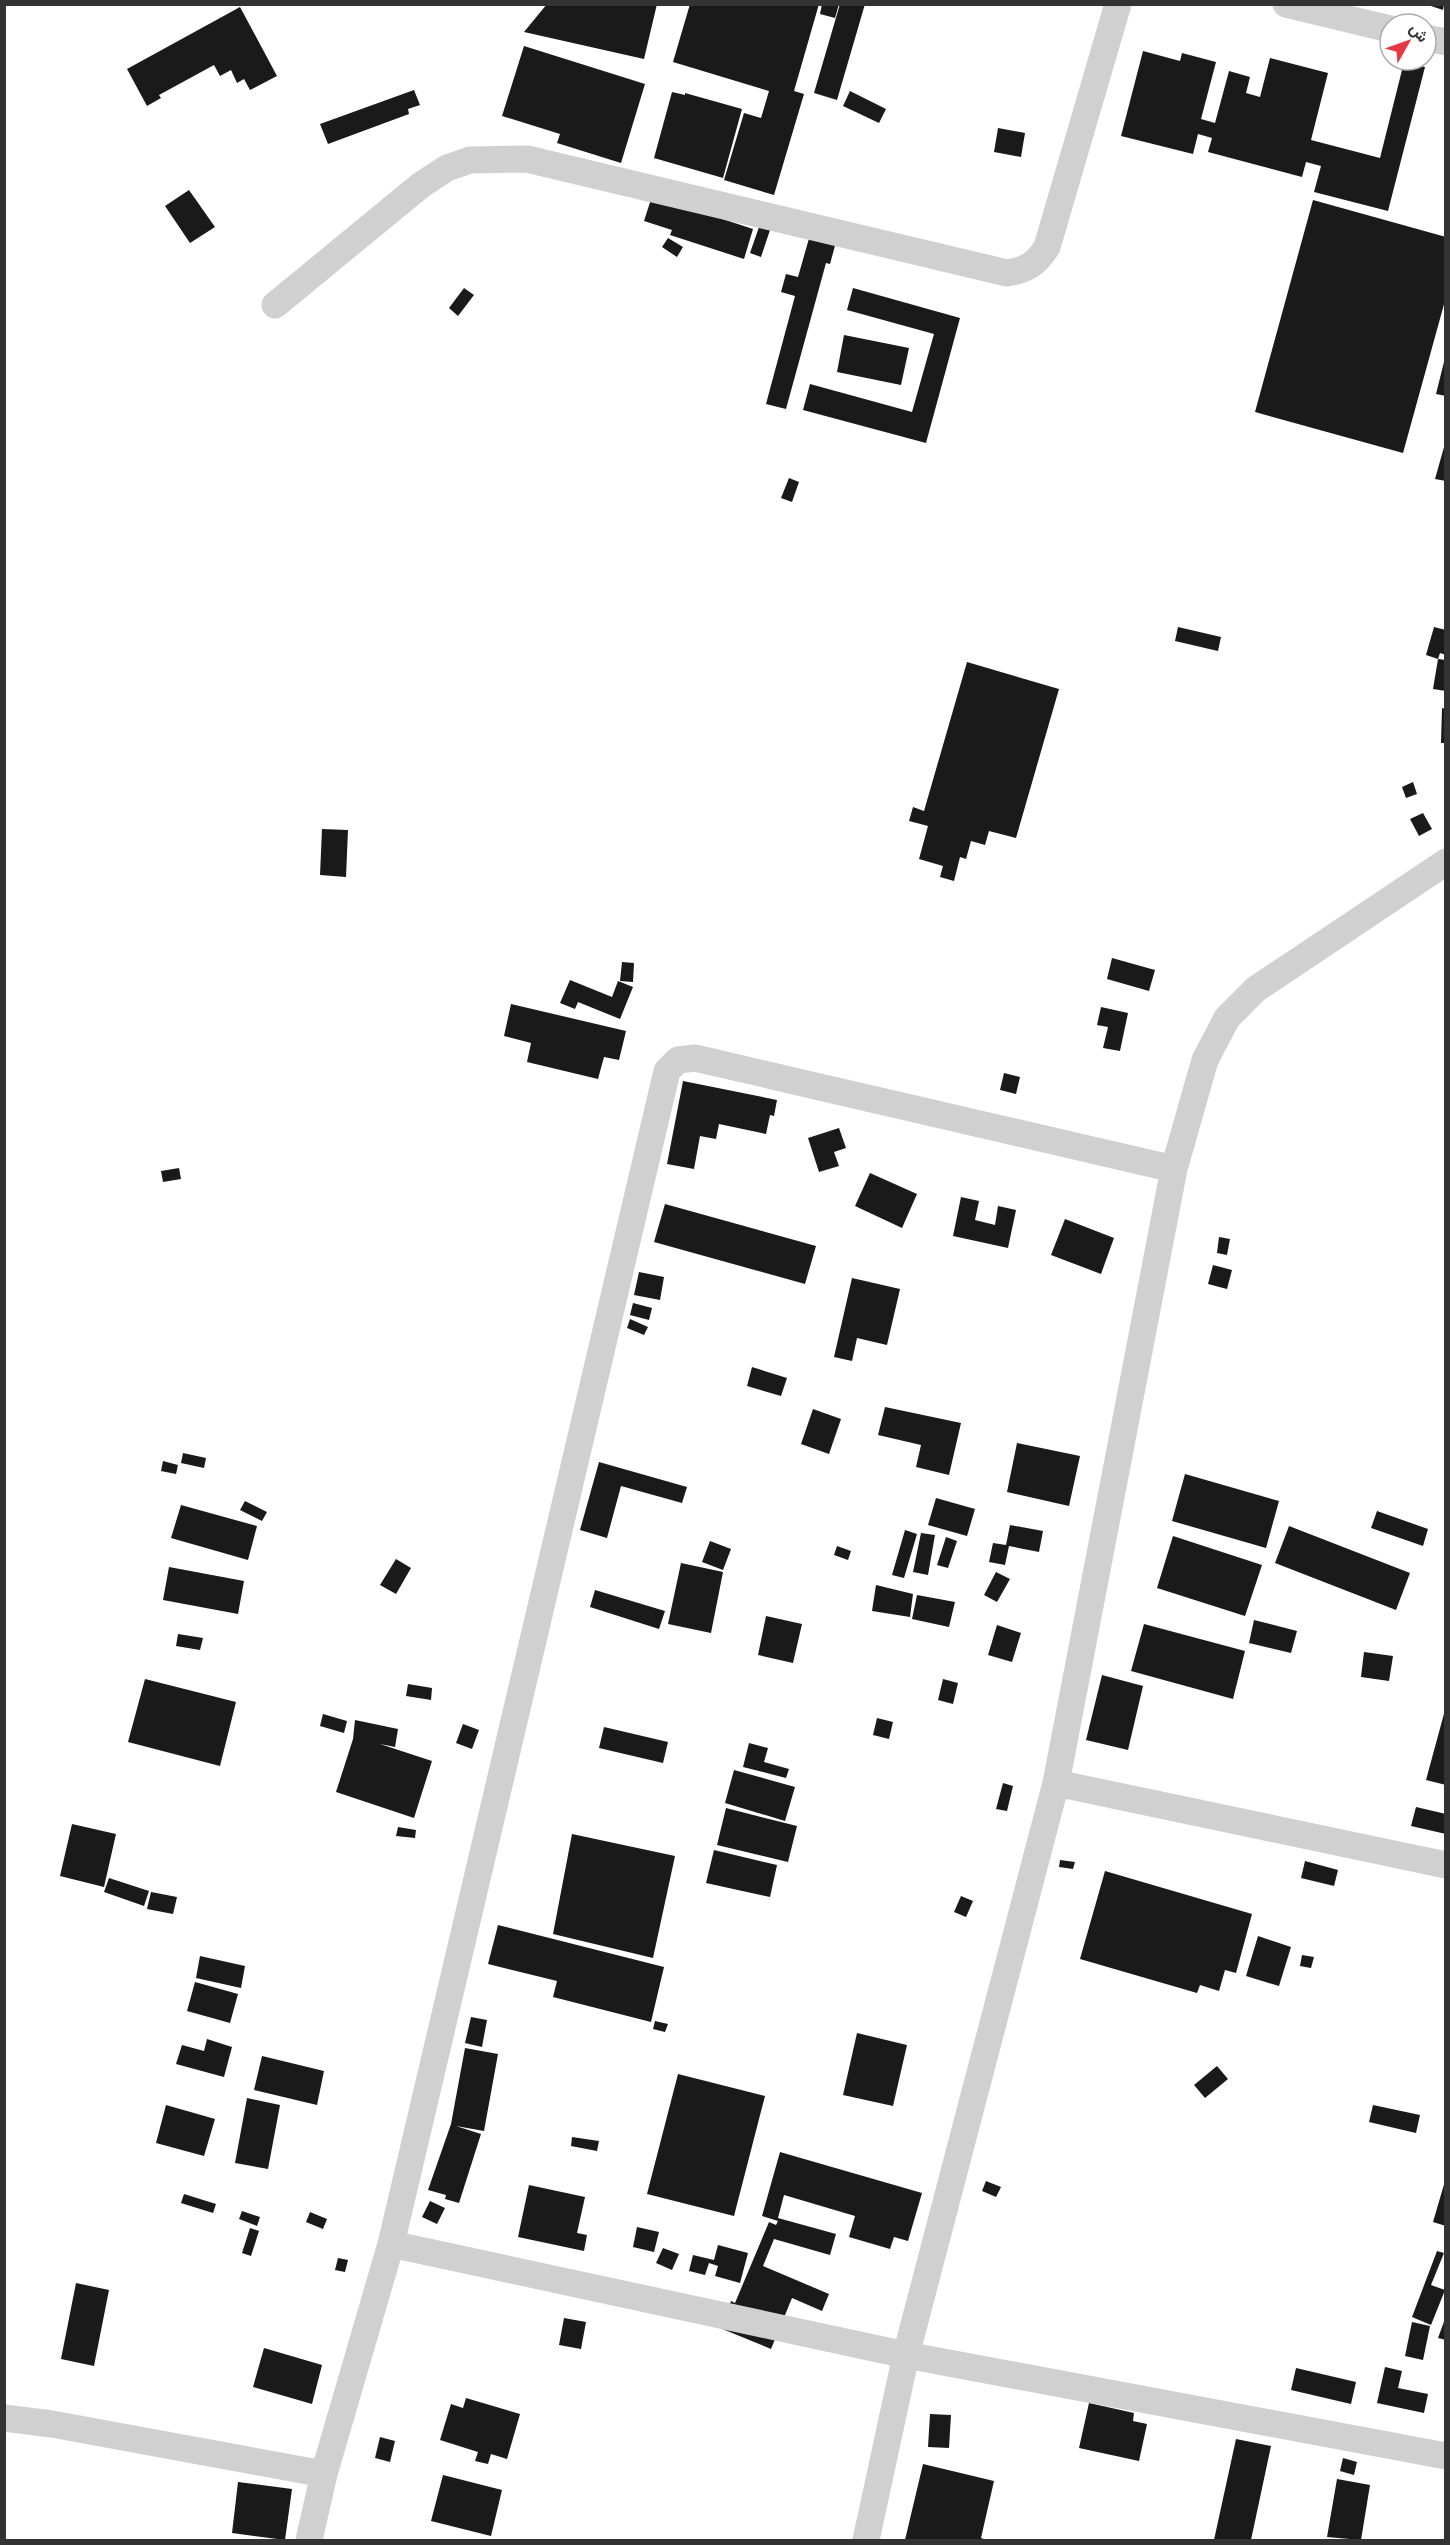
<svg xmlns="http://www.w3.org/2000/svg" width="1450" height="2545" font-family="'Noto Sans',Vazirmatn,sans-serif">
	<style>
		.building { fill: #1a1a1a }
		.lines { fill: none; stroke-linecap: round; stroke-linejoin: round }
		.minor { stroke: #d0d0d0; stroke-width: 27 }
	</style>
	<rect width="100%" height="100%" fill="#fff"/>
	<path class="building" d="M547 4H657L644 59 524 32Z
		M690 4H819L794 91 804 94 774 195 724 180 744 113 761 118 769 91 673 62Z
		M822 4H839L835 18 820 14Z
		M840 4H865L837 100 814 93Z
		M1425 4H1444L1443 10Z
		M240 7 277 76 250 90 244 79 237 83 231 70 220 76 214 65 159 95 161 98 147 106 127 69Z
		M524 46 645 84 621 163 557 143 560 134 502 116Z
		M1143 51 1180 61 1182 53 1216 62 1201 119 1215 123 1229 71 1250 77 1246 93 1260 97 1270 58 1328 73 1311 140 1380 158 1404 62 1425 67 1388 211 1314 192 1321 166 1306 162 1302 177 1208 152 1212 138 1198 134 1193 154 1121 136Z
		M414 90 420 105 408 109 409 114 328 144 320 124Z
		M850 91 886 109 879 123 843 106Z
		M672 92 685 95V93L742 109 723 178 654 158Z
		M998 128 1025 133 1021 157 994 152Z
		M189 190 215 227 190 243 165 206Z
		M652 196 753 229 744 259 670 235 672 230 644 221Z
		M1313 200 1446 237V297L1403 453 1255 412Z
		M759 227 770 230 761 257 750 253Z
		M810 235 836 242 830 264 826 263 786 409 766 404 795 296 781 292 786 274 798 277Z
		M668 238 683 247 677 257 662 247Z
		M464 288 474 295 458 316 449 308Z
		M853 288 960 318 926 443 803 410 810 384 912 412 934 334 847 310Z
		M844 335 909 348 901 385 837 372Z
		M1445 358H1446V396L1436 394Z
		M1446 440V481L1435 479Z
		M789 478 799 482 792 502 781 498Z
		M1178 627 1221 637 1218 651 1175 641Z
		M1434 627 1446 630V655L1440 653 1438 659 1426 655Z
		M1438 659 1446 660V691L1433 689Z
		M967 662 1059 689 1016 838 989 831 985 845 971 841 966 859 960 857 954 881 940 877 943 866 919 859 928 826 909 821 913 807 924 811Z
		M1442 708 1446 709V743H1441Z
		M1413 782 1417 794 1406 798 1402 787Z
		M1423 813 1432 829 1419 836 1410 819Z
		M322 829 348 830 346 877 320 875Z
		M1112 958 1155 970 1149 991 1107 979Z
		M622 962 634 963 633 982 620 981Z
		M570 980 612 997 618 981 633 987 620 1019 578 1002 575 1009 560 1003Z
		M511 1004 626 1031 619 1060 604 1057 598 1079 527 1062 531 1043 504 1036Z
		M1101 1007 1128 1013 1120 1051 1103 1048 1108 1027 1097 1025Z
		M1004 1073 1020 1077 1016 1094 1000 1090Z
		M683 1081 777 1100 774 1116 770 1115 766 1134 719 1124 716 1139 700 1136 694 1169 667 1164Z
		M839 1128 846 1148 834 1152 839 1166 819 1172 808 1138Z
		M179 1168 181 1179 163 1182 161 1171Z
		M870 1173 917 1194 902 1228 855 1206Z
		M961 1197 979 1201 975 1220 995 1225 998 1206 1016 1210 1008 1248 953 1236Z
		M665 1204 816 1246 805 1284 654 1242Z
		M1065 1219 1114 1238 1101 1274 1051 1255Z
		M1219 1237 1230 1239 1227 1255 1217 1253Z
		M1213 1265 1232 1270 1227 1289 1208 1284Z
		M639 1272 664 1277 660 1300 634 1295Z
		M852 1278 900 1289 887 1345 857 1338 852 1361 834 1357Z
		M633 1303 652 1308 649 1320 630 1315Z
		M630 1319 648 1327 644 1335 627 1328Z
		M752 1367 787 1378 781 1396 747 1386Z
		M885 1407 961 1423 949 1475 916 1467 921 1445 878 1435Z
		M813 1409 841 1419 829 1454 801 1444Z
		M1017 1443 1080 1456 1069 1506 1007 1492Z
		M183 1453 206 1458 204 1468 181 1463Z
		M163 1461 178 1465 176 1474 161 1471Z
		M599 1462 687 1487 682 1503 621 1486 607 1538 580 1530Z
		M1185 1474 1279 1501 1266 1548 1172 1521Z
		M936 1498 975 1509 967 1536 928 1525Z
		M245 1501 267 1512 262 1521 240 1510Z
		M181 1505 257 1526 248 1560 171 1538Z
		M1377 1511 1428 1529 1423 1546 1371 1528Z
		M1010 1525 1043 1531 1039 1552 1009 1546 1005 1565 989 1562 993 1543 1006 1545Z
		M1289 1526 1410 1573 1396 1610 1275 1563Z
		M905 1530 917 1534 904 1578 892 1575Z
		M921 1533 935 1535 928 1575 913 1572Z
		M1173 1536 1262 1565 1245 1616 1157 1588Z
		M946 1537 957 1541 948 1568 937 1565Z
		M710 1541 731 1549 723 1570 702 1562Z
		M837 1546 851 1551 848 1560 834 1555Z
		M396 1559 411 1568 396 1594 380 1585Z
		M681 1563 723 1572 711 1633 668 1624Z
		M169 1567 244 1581 238 1614 163 1600Z
		M996 1572 1010 1579 997 1602 984 1595Z
		M876 1585 913 1594 910 1617 872 1611Z
		M595 1590 665 1611 659 1629 590 1607Z
		M917 1595 955 1602 949 1627 912 1619Z
		M766 1616 802 1624 793 1663 758 1655Z
		M1254 1620 1297 1631 1291 1653 1249 1643Z
		M1144 1624 1245 1651 1233 1699 1131 1671Z
		M997 1625 1021 1633 1012 1662 988 1655Z
		M178 1634 203 1638 200 1650 176 1646Z
		M1364 1652 1393 1656 1389 1681 1361 1677Z
		M1102 1675 1143 1686 1128 1750 1086 1740Z
		M145 1679 236 1702 220 1766 128 1742Z
		M943 1679 958 1683 953 1704 938 1700Z
		M408 1684 432 1688 431 1700 406 1696Z
		M1445 1710H1446V1785L1426 1780Z
		M323 1714 347 1721 344 1733 320 1726Z
		M877 1718 893 1722 889 1739 873 1735Z
		M355 1720 398 1729 395 1747 380 1744 432 1761 414 1818 336 1792 353 1739Z
		M463 1724 479 1730 472 1749 456 1743Z
		M604 1727 668 1742 663 1763 599 1748Z
		M749 1743 768 1748 764 1762 789 1769 786 1778 743 1767Z
		M734 1770 795 1787 785 1821 725 1803Z
		M1003 1783 1013 1786 1007 1811 996 1809Z
		M1416 1807 1446 1814V1834L1411 1826Z
		M726 1808 797 1826 788 1862 717 1845Z
		M72 1824 116 1834 104 1887 60 1876Z
		M398 1827 416 1830 415 1838 396 1836Z
		M572 1834 675 1856 653 1958 553 1934Z
		M714 1850 777 1865 770 1897 706 1883Z
		M1060 1860 1075 1862 1073 1869 1059 1867Z
		M1305 1861 1338 1870 1334 1886 1301 1878Z
		M1105 1871 1252 1914 1236 1973 1225 1970 1219 1991 1200 1985 1197 1993 1080 1959Z
		M109 1878 149 1891 144 1906 104 1892Z
		M151 1892 177 1897 173 1914 147 1909Z
		M961 1896 973 1901 966 1917 954 1912Z
		M498 1925 664 1967 651 2022 553 1997 557 1981 488 1964Z
		M1258 1936 1291 1947 1279 1986 1246 1976Z
		M1302 1955 1314 1957 1311 1968 1300 1966Z
		M200 1956 245 1966 241 1988 196 1978Z
		M195 1982 238 1994 230 2023 187 2011Z
		M471 2017 487 2020 482 2047 465 2043Z
		M655 2021 668 2024 665 2032 653 2029Z
		M857 2033 907 2045 893 2106 843 2095Z
		M207 2039 232 2047 224 2077 176 2064 182 2045 204 2051Z
		M465 2048 498 2054 484 2131 456 2126 481 2134 459 2203 445 2199 446 2195 428 2190 451 2124Z
		M262 2056 324 2071 317 2105 254 2090Z
		M1217 2066 1228 2079 1205 2098 1194 2085Z
		M678 2074 765 2096 734 2216 647 2194Z
		M247 2098 280 2105 268 2169 235 2163Z
		M166 2105 215 2119 204 2156 156 2143Z
		M1373 2105 1420 2115 1416 2133 1369 2122Z
		M572 2137 599 2141 597 2151 571 2146Z
		M780 2152 922 2193 908 2241 894 2237 890 2249 849 2237 855 2216 784 2195 778 2218 836 2234 830 2255 774 2239 763 2266 829 2294 822 2311 792 2298 771 2349 720 2328 731 2301 735 2303 769 2222 776 2225 778 2221 762 2216Z
		M986 2181 1001 2187 996 2197 982 2191Z
		M1445 2181H1446V2226L1433 2222Z
		M529 2185 585 2197 577 2233 587 2235 584 2251 518 2237Z
		M184 2194 216 2204 213 2213 181 2203Z
		M430 2201 445 2208 437 2224 422 2217Z
		M242 2211 260 2217 257 2226 239 2219Z
		M310 2212 327 2219 323 2229 306 2222Z
		M637 2227 659 2232 654 2252 633 2247Z
		M250 2228 259 2231 251 2256 242 2253Z
		M718 2245 748 2253 740 2283 715 2276 718 2266 709 2263 705 2275 689 2271 693 2255 714 2260Z
		M663 2248 679 2254 672 2270 656 2263Z
		M1437 2251 1444 2253 1431 2285 1445 2290 1431 2325 1412 2317Z
		M338 2258 348 2260 345 2272 335 2270Z
		M76 2283 109 2290 94 2366 61 2359Z
		M564 2318 586 2322 581 2349 559 2345Z
		M1445 2319H1446V2340L1438 2338Z
		M1412 2322 1430 2326 1423 2360 1405 2356Z
		M264 2348 322 2365 312 2404 253 2387Z
		M1385 2367 1402 2371 1398 2388 1428 2394 1424 2413 1377 2403Z
		M1296 2368 1356 2382 1351 2404 1291 2390Z
		M466 2398 520 2414 507 2459 491 2454 488 2464 475 2461 478 2452 440 2440 451 2404 463 2408Z
		M1089 2403 1134 2413 1133 2421 1147 2424 1139 2461 1079 2448Z
		M930 2414 951 2415 949 2448 928 2447Z
		M380 2437 395 2441 390 2462 375 2458Z
		M1236 2439 1271 2446 1251 2540H1214Z
		M1343 2458 1357 2462 1354 2475 1340 2471Z
		M923 2464 994 2481 981 2538 987 2540H905Z
		M443 2475 502 2490 491 2536 431 2521Z
		M1337 2479 1370 2485 1361 2540 1327 2537Z
		M238 2482 292 2489 285 2540 232 2533Z"/>
	<g class="lines">
		<path class="minor" d="M1286 4 1390 29
			M1426 38 1446 42
			M275 305 421 185 447 168 470 160 527 159 1007 273C1027 270 1036 264 1047 247L1118 4
			M1056 1783 1446 1865
			M391 2244 906 2355 1446 2456
			M4 2418 52 2424 324 2474
			M309 2540 324 2474 391 2244 667 1071 678 1060 695 1058 1174 1169
			M866 2540 906 2355 1056 1783 1174 1169 1205 1060 1227 1018 1256 989 1446 862"/>
	</g>
	<rect width="1450" height="2545" fill="none" stroke="#333333" stroke-width="12"/>
	<g transform="translate(1408 42) rotate(50)"><circle r="28" fill="#ffffff" stroke="#adadad" stroke-width="1.5"/>
	<path d="M0-4.5L10 22L0 15L-10 22Z" fill="#e63946"/>
	<text y="-9" font-size="16" font-weight="bold" text-anchor="middle" fill="#333333">ش</text>
	</g>
</svg>
